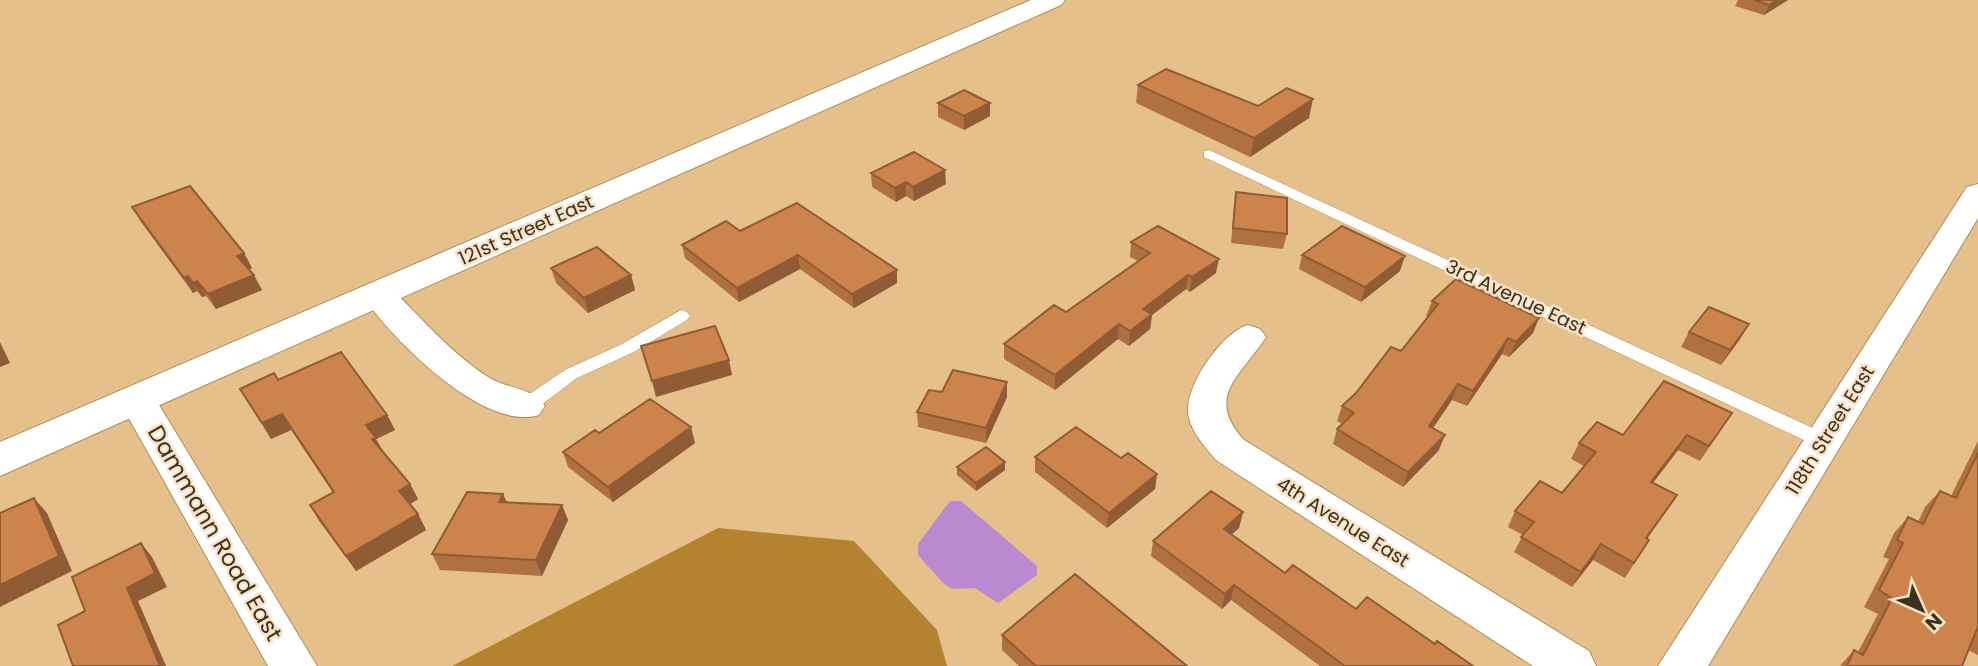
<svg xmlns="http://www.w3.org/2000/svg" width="1978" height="666" font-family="Poppins,sans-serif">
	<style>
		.forest { fill: #b5822f }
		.water { fill: #bb89d0 }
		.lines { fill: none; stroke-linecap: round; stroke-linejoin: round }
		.service-casing { stroke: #af8c59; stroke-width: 1 }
		.minor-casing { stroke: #af8c59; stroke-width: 2 }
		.tertiary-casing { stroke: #af8c59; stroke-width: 2 }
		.service { fill: #fff; fill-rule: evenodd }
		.minor { fill: #fff; fill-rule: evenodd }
		.tertiary { fill: #fff; fill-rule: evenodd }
		.wall { fill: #b07141 }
		.shaded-wall { fill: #905c35 }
		.building { fill: #cd834c; stroke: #905c35; stroke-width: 2 }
		.labels { text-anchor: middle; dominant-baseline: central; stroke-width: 5; stroke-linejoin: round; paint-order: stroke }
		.street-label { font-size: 19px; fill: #3f301b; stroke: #f7e4ca }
		.near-street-label { font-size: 23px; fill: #3f301b; stroke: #f7e4ca }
	</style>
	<rect width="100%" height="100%" fill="#e5c08b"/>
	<path class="forest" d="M718 528 854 541 937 630 947 666H452Z"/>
	<path class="water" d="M950 501H961L1037 566V575L998 603 975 588 953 589 944 584 918 555V544Z"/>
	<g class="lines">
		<g class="service-casing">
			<path id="service" d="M1209 150 1830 436 1833 441 1830 446H1816L1204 157V151Z
				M681 310 687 312 690 316 687 320 634 352 577 378 533 411H519L517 406 519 401 565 370 622 344Z"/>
		</g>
		<g class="minor-casing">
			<path id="minor" d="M1978 184V218L1708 666H1658L1963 193 1967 187Z
				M379 284 391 288C422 319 451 353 488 377 506 389 533 387 545 406L539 415C483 432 391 338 362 295L367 288Z
				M1248 325 1260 329 1266 337C1241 376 1204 396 1244 440L1589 651 1596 666H1533L1216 460C1206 448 1193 434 1189 418 1181 390 1222 332 1248 325Z
				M137 386 150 390 317 666H268L118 399 124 390Z"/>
		</g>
		<g class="tertiary-casing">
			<path id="tertiary" d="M1031 0H1065L1061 5 0 476V442Z"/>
		</g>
		<use href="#service" class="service"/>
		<use href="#minor" class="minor"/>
		<use href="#tertiary" class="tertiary"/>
	</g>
	<path class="wall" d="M1738 0H1788L1764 15 1735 6Z
		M1138 85 1258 106 1309 118 1250 157 1136 103Z
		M938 103 990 116 964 130 938 117Z
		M871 173 946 184 914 201 906 196 896 202 872 187Z
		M1236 192 1287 234 1283 249 1231 243 1234 207Z
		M132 207 244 253 252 268 248 269 262 290 216 309 206 296 202 297 197 291 193 293 141 222Z
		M740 231 897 270V283L854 308 800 269 739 302 685 258 682 245Z
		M1131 242 1216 273 1190 292 1186 289 1152 315 1150 329 1129 346 1118 339 1055 390 1004 359V344L1066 312 1138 261 1130 257Z
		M1302 255 1400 271 1361 302 1299 269Z
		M551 268 631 275 635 290 588 313 556 283Z
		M1432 301 1533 333 1509 357 1502 354 1467 406 1452 400 1433 428 1439 450 1403 487 1333 444 1337 429 1342 424 1337 421 1342 406 1401 351 1429 317 1426 316Z
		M1749 324 1740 339 1721 365 1681 347 1689 332Z
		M278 380 387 415 395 430 376 439 383 452 410 484 418 499 410 504 418 514 426 530 356 571 319 521 310 505 333 493 291 430 271 439 240 389Z
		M1007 382V397L986 443 918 427 917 412 942 392Z
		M1732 413 1700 461 1678 450 1653 483 1667 510 1647 539 1649 540 1625 578 1593 560 1572 587 1514 552 1523 535 1508 527 1515 511 1562 493 1584 466 1571 459 1579 443Z
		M599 433 695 443 613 502 568 467 563 452Z
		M1978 441V655L1968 650 1962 666H1840L1854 650 1858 652 1878 614 1864 607 1889 559 1883 557 1894 533 1908 517 1918 522 1925 507 1940 491 1951 496Z
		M1035 457 1121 458 1157 474 1155 489 1107 528 1035 472Z
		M957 467 1005 470 976 491 957 475Z
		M503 494 506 502 562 505 568 520 542 576 440 570 432 554Z
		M1243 512 1239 528 1231 535 1285 573 1356 609 1435 644 1473 666H1320L1231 600 1222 609 1151 556 1153 541Z
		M1002 635 1187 666H1019L1002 650Z"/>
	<path class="shaded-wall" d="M1777 0H1788L1764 15 1769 5Z
		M1313 99 1309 118 1250 157 1254 138Z
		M990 103V116L964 130V116Z
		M945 170 946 184 914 201 913 187Z
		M906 182V196L896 202 895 188Z
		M244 253 252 268 245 271 237 256Z
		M798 255 800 269 739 302 737 288Z
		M1405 256 1400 271 1361 302 1365 287Z
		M1219 259 1216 273 1190 292 1192 277Z
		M897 270V283L854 308 852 294Z
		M254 275 262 290 216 309 208 294Z
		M631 275 635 290 588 313 584 298Z
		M1188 275 1186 289 1152 315 1150 329 1129 346 1130 331 1143 309Z
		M188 276 197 291 193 293 184 278Z
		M197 281 206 296 202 297 193 283Z
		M1539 318 1533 333 1509 357 1516 342Z
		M1119 324 1118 339 1055 390V375Z
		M1749 324 1740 339 1721 365 1730 350Z
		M1508 338 1502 354 1467 406 1473 391Z
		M0 342 10 363 0 367Z
		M729 360 732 375 656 397 652 381Z
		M1007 382V397L986 443V428Z
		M1458 384 1452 400 1424 441 1429 426Z
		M282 414 291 430 271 439 262 423Z
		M387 415 395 430 376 439 384 453 372 439 366 425Z
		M691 427 695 443 613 502 608 487Z
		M1445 435 1439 450 1403 487 1408 472Z
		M1687 435 1678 450 1642 497 1651 482Z
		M1005 462V470L976 491V483Z
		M1157 474 1155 489 1107 528 1109 513Z
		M410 484 418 499 407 506 399 491Z
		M503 494 510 509 499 502Z
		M1677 495 1667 510 1636 554 1646 538Z
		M34 498 47 513 72 571 0 607V585Z
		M562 505 568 520 542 576 536 560Z
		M1243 512 1239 528 1220 545 1224 529Z
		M418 514 426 530 356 571 346 556Z
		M141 543 152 557 167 587 138 601 166 666H160L127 588Z
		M1601 544 1593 560 1572 587 1581 572Z
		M1234 585 1231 600 1222 609 1225 594Z"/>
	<path class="building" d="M1754 0H1777L1769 5Z
		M1166 69 1258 106 1287 88 1313 99 1254 138 1138 85Z
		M964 90 990 103 964 116 938 103Z
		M914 152 945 170 913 187 906 182 895 188 871 173Z
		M190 186 244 253 237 256 254 275 208 294 197 281 193 283 188 276 184 278 132 207Z
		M1236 192 1287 198V234L1233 228Z
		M797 203 897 270 852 294 798 255 737 288 682 245 726 221 740 231Z
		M1158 226 1219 259 1192 277 1188 275 1143 309 1152 314 1130 331 1119 324 1055 375 1004 344 1054 305 1066 312 1150 253 1131 242Z
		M1342 226 1405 256 1365 287 1302 255Z
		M597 247 631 275 584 298 551 268Z
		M1456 279 1539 318 1516 342 1508 338 1473 391 1458 384 1429 426 1445 435 1408 472 1337 429 1354 413 1342 406 1356 393 1391 347 1401 351 1438 304 1432 301Z
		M1709 307 1749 324 1730 350 1689 332Z
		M715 326 729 360 652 381 641 346Z
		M341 352 387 415 366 425 376 438 372 439 410 484 399 491 418 514 346 556 310 505 334 492 282 414 262 423 240 389 274 373 278 380Z
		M953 370 1007 382 986 428 917 412 929 390 942 392Z
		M1664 381 1732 413 1709 446 1687 435 1651 482 1677 495 1646 538 1649 540 1634 563 1601 544 1581 572 1521 537 1534 522 1515 511 1540 481 1562 493 1596 452 1579 443 1597 422 1623 435Z
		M650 399 691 427 608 487 563 452 595 430 599 433Z
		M1076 427 1121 458 1128 453 1157 474 1109 513 1035 457Z
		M986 447 1005 462 976 483 957 467Z
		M1978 453V630L1977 629 1962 666H1847L1854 650 1863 655 1892 598 1879 590 1903 543 1897 540 1908 517 1923 524 1940 491 1956 498Z
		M1211 491 1243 512 1224 529 1285 573 1293 565 1356 609 1367 597 1435 644 1437 641 1473 666H1345L1234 585 1225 594 1153 541Z
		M467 492 503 494 499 502 562 505 536 560 432 554Z
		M34 498 59 556 0 585V513Z
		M141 543 155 573 127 588 160 666H73L58 625 85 611 72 577Z
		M1075 574 1187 666H1036L1002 635Z"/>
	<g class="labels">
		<g class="street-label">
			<text transform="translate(526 230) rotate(-24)">121st Street East</text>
			<text transform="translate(1516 297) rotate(25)">3rd Avenue East</text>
			<text transform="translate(1830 430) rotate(-58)">118th Street East</text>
			<text transform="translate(1343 522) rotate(32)">4th Avenue East</text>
		</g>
		<g class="near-street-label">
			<text transform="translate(215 533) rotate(60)">Dammann Road East</text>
		</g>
	</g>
	<g transform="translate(1922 610) rotate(135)" stroke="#f7e4ca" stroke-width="5" paint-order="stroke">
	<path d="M0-5L12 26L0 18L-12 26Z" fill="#3f301b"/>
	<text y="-10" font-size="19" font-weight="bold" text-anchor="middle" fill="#3f301b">N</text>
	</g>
</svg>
